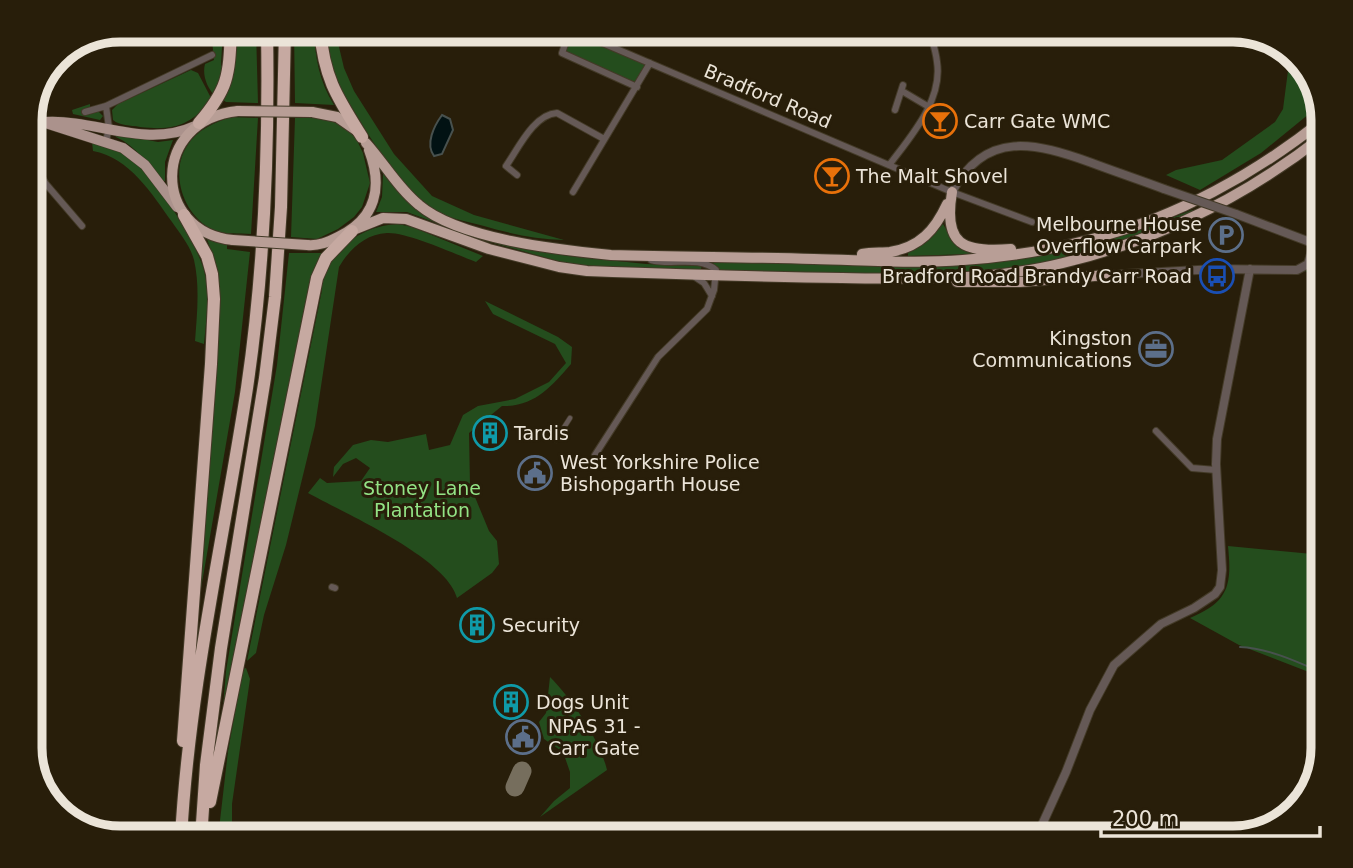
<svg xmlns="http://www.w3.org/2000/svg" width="1353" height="868" font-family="'DejaVu Sans',sans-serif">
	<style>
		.green { fill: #244d1d }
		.water { fill: #021213; stroke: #48514e; stroke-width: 2 }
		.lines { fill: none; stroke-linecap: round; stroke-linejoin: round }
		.stream { stroke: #48514e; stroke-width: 2 }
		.taxiway { stroke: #766e5d; stroke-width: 19 }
		.pedestrian-casing { stroke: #433a27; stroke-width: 6 }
		.minor-casing { stroke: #433a27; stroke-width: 8 }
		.tertiary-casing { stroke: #433a27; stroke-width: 10 }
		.primary-casing { stroke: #433a27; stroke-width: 11 }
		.trunk-casing { stroke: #433a27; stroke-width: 12 }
		.motorway-casing { stroke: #433a27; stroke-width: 14 }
		.pedestrian { stroke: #655956; stroke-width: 4.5 }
		.minor { stroke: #655956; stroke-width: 6 }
		.tertiary { stroke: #655956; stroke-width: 8 }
		.primary { stroke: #ab928c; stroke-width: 10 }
		.trunk { stroke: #b89e96; stroke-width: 10 }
		.motorway { stroke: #c6a9a1; stroke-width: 12 }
		.tertiary-bridge-casing { stroke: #433a27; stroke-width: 10; stroke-linecap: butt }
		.trunk-bridge-casing { stroke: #433a27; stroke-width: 12; stroke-linecap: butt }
		.tertiary-bridge { stroke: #655956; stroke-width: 8 }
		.trunk-bridge { stroke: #b89e96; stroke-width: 10 }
		.labels { text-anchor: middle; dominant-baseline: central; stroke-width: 6; stroke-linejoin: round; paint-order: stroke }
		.street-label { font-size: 19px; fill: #ebe4d8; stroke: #281e0a }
		.poi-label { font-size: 19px; fill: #ebe4d8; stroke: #281e0a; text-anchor: start }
		.park-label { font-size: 19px; fill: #93e385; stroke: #281e0a }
		.rim { fill: none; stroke: #ebe4d8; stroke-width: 9 }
	</style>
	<rect width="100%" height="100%" fill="#281e0a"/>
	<path class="green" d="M211 30H223L221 65 224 69 215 96C207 88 202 75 205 64L214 60Z
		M235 30H256L258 103 226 102 223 100 230 84Z
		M294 30H314C315 57 319 81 334 105L295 103Z
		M323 30H335L344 68 354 91 394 154 432 196 474 215 564 240C536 239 511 234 484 226 466 221 444 218 429 207 394 183 364 126 341 90L334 77Z
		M570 30 650 63 637 87 562 53Z
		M1289 63H1299L1311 75 1320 105 1261 153 1200 190 1166 175 1176 170 1222 160 1275 122 1283 109Z
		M191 70 198 73 210 96 214 99C189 125 176 131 140 127 130 125 120 126 113 120L112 110 118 104Z
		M90 104V107L83 110 98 111 103 116 100 120 73 114 72 110Z
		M232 117 258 118 251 234C238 233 226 235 214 230 184 217 169 174 187 146 197 130 214 122 232 117Z
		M295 118H317L337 123 354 134 363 153 370 183 362 207 354 217 338 229 317 239 291 237Z
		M117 134 158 142 173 140 165 162V181L162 182C149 165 136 146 116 137L115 135Z
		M92 142C108 147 121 151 135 162 156 178 201 249 205 275 210 297 206 322 204 344L195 341C197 315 200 286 194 260 190 245 180 234 172 222 152 194 129 157 93 151Z
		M383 173 404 198 512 246 568 256 646 264 702 266 700 271 572 265 479 239 407 212H376L382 197Z
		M1192 210 1196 212C1157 229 1117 246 1076 256 960 284 837 273 720 271L712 262 964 265C1046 257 1116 242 1192 210Z
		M398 224 412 227 483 256 476 262C455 254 407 232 387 233 365 234 349 250 339 267L315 426 286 545 264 615 256 653 247 661 322 290 320 284C332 249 360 226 398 224Z
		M943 224 952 239 970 251V254L908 256V252L925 243Z
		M207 239 227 245V249L250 252 235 392 199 600 220 312 218 271Z
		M1314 244 1323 247V274L1297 270 1304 268Z
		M289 253H322L312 276 222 719 226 671 277 365Z
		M485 301 558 337 572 347 571 364C551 387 534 407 502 406L469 433 470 485 489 531 497 541 499 564 492 573 457 598C447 558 344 513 308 493L320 478 327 483 361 481 370 468 356 458 343 464 333 477 334 467 353 445 371 440 388 442 426 434 429 450 450 445 463 415 478 406 515 399 549 382 566 363 555 344 493 314Z
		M490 428 496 431 497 435 488 441 489 447 485 451 481 447V438Z
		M1228 546 1323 555V689L1319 676 1239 645 1190 618C1229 602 1232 585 1228 546Z
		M246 668 250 679 232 804V838H218L228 751 243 669Z
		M550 677C572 699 600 740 607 770L540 817 554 801 570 788V772L563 752 544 739 539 722 546 713Z"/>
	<path class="water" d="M442 115 450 119 453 130 442 154 434 156C425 144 434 126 442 115Z"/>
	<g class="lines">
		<path class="stream" d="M1240 647C1268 648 1298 662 1323 673"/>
		<path class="taxiway" d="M515 787 522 771"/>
		<g class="pedestrian-casing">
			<path id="pedestrian" d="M556 440 570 418"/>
		</g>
		<g class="minor-casing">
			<path id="minor" d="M570 30 562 53 637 87
				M572 30 952 192 1032 222
				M902 91 929 107
				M895 110 903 85
				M85 112 106 106 212 55
				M106 141 109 128 106 106
				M30 159 46 184 82 226
				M890 164C911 136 943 100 937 62 936 51 932 40 929 30
				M517 175 506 166C518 149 534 114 557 113L604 139
				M573 192 650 63
				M695 277 704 283 712 296
				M1156 431 1192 468 1216 470
				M595 455 658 357 707 309 714 290 716 270C698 255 672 266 651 260
				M332 587 335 588"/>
		</g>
		<g class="tertiary-casing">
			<path id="tertiary" d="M952 192C986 129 1036 143 1092 163 1116 172 1140 180 1164 189
				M1236 214 1323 247
				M1107 275 1216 269 1297 270 1308 264 1314 244
				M1036 838 1066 772 1090 710 1114 665 1161 624 1194 608 1215 594 1220 587 1222 570 1216 464 1217 439 1250 269"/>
		</g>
		<g class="primary-casing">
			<path id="primary" d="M30 118 123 148 145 165 177 207
				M45 122C97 119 145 149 195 126"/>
		</g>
		<g class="trunk-casing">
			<path id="trunk" d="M312 112 337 117 357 131
				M366 143C384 163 398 188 419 205 459 239 559 250 611 255 679 257 746 257 814 259 863 260 913 264 963 260 1103 250 1213 207 1323 120
				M952 192C943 245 963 253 1011 249
				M353 230 383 218 406 219 489 249 559 267 587 271C672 274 757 277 842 278 916 279 991 281 1063 263 1159 240 1245 197 1323 136
				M233 240C152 232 150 120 238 111
				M307 245C319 246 328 242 338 237 376 219 383 187 369 150
				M862 254C872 252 881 253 890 252 920 247 935 230 947 204
				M957 282H1020L1107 275"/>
		</g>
		<g class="motorway-casing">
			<path id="motorway" d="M320 30C324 78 337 97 362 137
				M199 123C229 88 229 75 231 30
				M183 741 211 364 214 299 212 274 207 256 184 215
				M210 802 317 278 326 258 352 231
				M181 838C189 687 224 538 247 388 264 273 269 147 267 30
				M201 838 206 765 221 648 265 378 275 297 281 207 285 30"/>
		</g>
		<use href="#pedestrian" class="pedestrian"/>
		<use href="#minor" class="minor"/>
		<use href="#tertiary" class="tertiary"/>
		<use href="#primary" class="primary"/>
		<use href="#trunk" class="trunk"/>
		<use href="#motorway" class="motorway"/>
		<g class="tertiary-bridge-casing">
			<path id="tertiary-bridge" d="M1164 189 1236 214"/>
		</g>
		<g class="trunk-bridge-casing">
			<path id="trunk-bridge" d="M238 111 312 112
				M233 240 307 245"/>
		</g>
		<use href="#tertiary-bridge" class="tertiary-bridge"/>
		<use href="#trunk-bridge" class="trunk-bridge"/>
	</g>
	<defs>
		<g id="bar-ring" transform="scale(1.75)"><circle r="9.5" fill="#281e0a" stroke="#e8710a" stroke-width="1.5"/><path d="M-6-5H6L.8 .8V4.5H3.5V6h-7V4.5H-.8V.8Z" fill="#e8710a"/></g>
		<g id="parking-ring" transform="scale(1.75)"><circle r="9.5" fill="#281e0a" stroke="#5c6f8a" stroke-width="1.5"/><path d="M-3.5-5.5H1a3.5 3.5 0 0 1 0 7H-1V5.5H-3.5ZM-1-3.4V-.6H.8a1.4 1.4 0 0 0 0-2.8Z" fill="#5c6f8a"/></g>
		<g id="bus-ring" transform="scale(1.75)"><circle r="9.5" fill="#281e0a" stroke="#1a4fb4" stroke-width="1.5"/><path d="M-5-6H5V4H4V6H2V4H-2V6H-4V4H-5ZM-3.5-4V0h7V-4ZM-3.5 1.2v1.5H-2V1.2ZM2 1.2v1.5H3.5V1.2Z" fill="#1a4fb4"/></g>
		<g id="office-ring" transform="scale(1.75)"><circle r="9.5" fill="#281e0a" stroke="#5c6f8a" stroke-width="1.5"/><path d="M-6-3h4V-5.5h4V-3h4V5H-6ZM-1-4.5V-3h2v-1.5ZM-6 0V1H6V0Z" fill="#5c6f8a"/></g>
		<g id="building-ring" transform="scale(1.75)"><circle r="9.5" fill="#281e0a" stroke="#0f9aa8" stroke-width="1.5"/><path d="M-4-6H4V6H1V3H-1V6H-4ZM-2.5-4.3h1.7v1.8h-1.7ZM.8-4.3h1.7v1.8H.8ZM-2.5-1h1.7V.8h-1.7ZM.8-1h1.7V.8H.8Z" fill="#0f9aa8"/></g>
		<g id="civic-ring" transform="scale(1.75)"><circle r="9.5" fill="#281e0a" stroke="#5c6f8a" stroke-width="1.5"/><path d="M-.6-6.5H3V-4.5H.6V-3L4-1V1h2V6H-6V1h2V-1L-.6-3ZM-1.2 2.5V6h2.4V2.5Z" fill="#5c6f8a"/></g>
	</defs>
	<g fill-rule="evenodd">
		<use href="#bar-ring" x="940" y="121"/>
		<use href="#bar-ring" x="832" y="176"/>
		<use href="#parking-ring" x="1226" y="235"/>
		<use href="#bus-ring" x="1217" y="276"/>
		<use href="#office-ring" x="1156" y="349"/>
		<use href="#building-ring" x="490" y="433"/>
		<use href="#civic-ring" x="535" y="473"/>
		<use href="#building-ring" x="477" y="625"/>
		<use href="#building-ring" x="511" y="702"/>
		<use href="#civic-ring" x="523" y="737"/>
	</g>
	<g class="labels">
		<g class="street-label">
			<text transform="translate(768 96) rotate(23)">Bradford Road</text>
		</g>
		<g class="poi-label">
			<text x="964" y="121">Carr Gate WMC</text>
			<text x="856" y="176">The Malt Shovel</text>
			<text x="1202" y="224" text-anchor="end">Melbourne House<tspan x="1202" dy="22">Overflow Carpark</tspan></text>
			<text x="1192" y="276" text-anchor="end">Bradford Road Brandy Carr Road</text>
			<text x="1132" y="338" text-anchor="end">Kingston<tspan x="1132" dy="22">Communications</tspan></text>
			<text x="514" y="433">Tardis</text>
			<text x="560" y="462">West Yorkshire Police<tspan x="560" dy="22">Bishopgarth House</tspan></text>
			<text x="502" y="625">Security</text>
			<text x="536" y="702">Dogs Unit</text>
			<text x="548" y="726">NPAS 31 -<tspan x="548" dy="22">Carr Gate</tspan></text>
		</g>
		<g class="park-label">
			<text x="422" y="488">Stoney Lane<tspan x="422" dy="22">Plantation</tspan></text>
		</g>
	</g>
	<path d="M0 0H1353V868H0ZM120 42H1233A78 78 0 0 1 1311 120V748A78 78 0 0 1 1233 826H120A78 78 0 0 1 42 748V120A78 78 0 0 1 120 42Z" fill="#281e0a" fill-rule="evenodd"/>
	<path class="rim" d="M120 42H1233A78 78 0 0 1 1311 120V748A78 78 0 0 1 1233 826H120A78 78 0 0 1 42 748V120A78 78 0 0 1 120 42Z"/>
	<path d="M1101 826v10h219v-10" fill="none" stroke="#ebe4d8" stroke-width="3.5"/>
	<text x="1112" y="826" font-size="21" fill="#ebe4d8" stroke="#281e0a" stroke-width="5" paint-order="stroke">200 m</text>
</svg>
